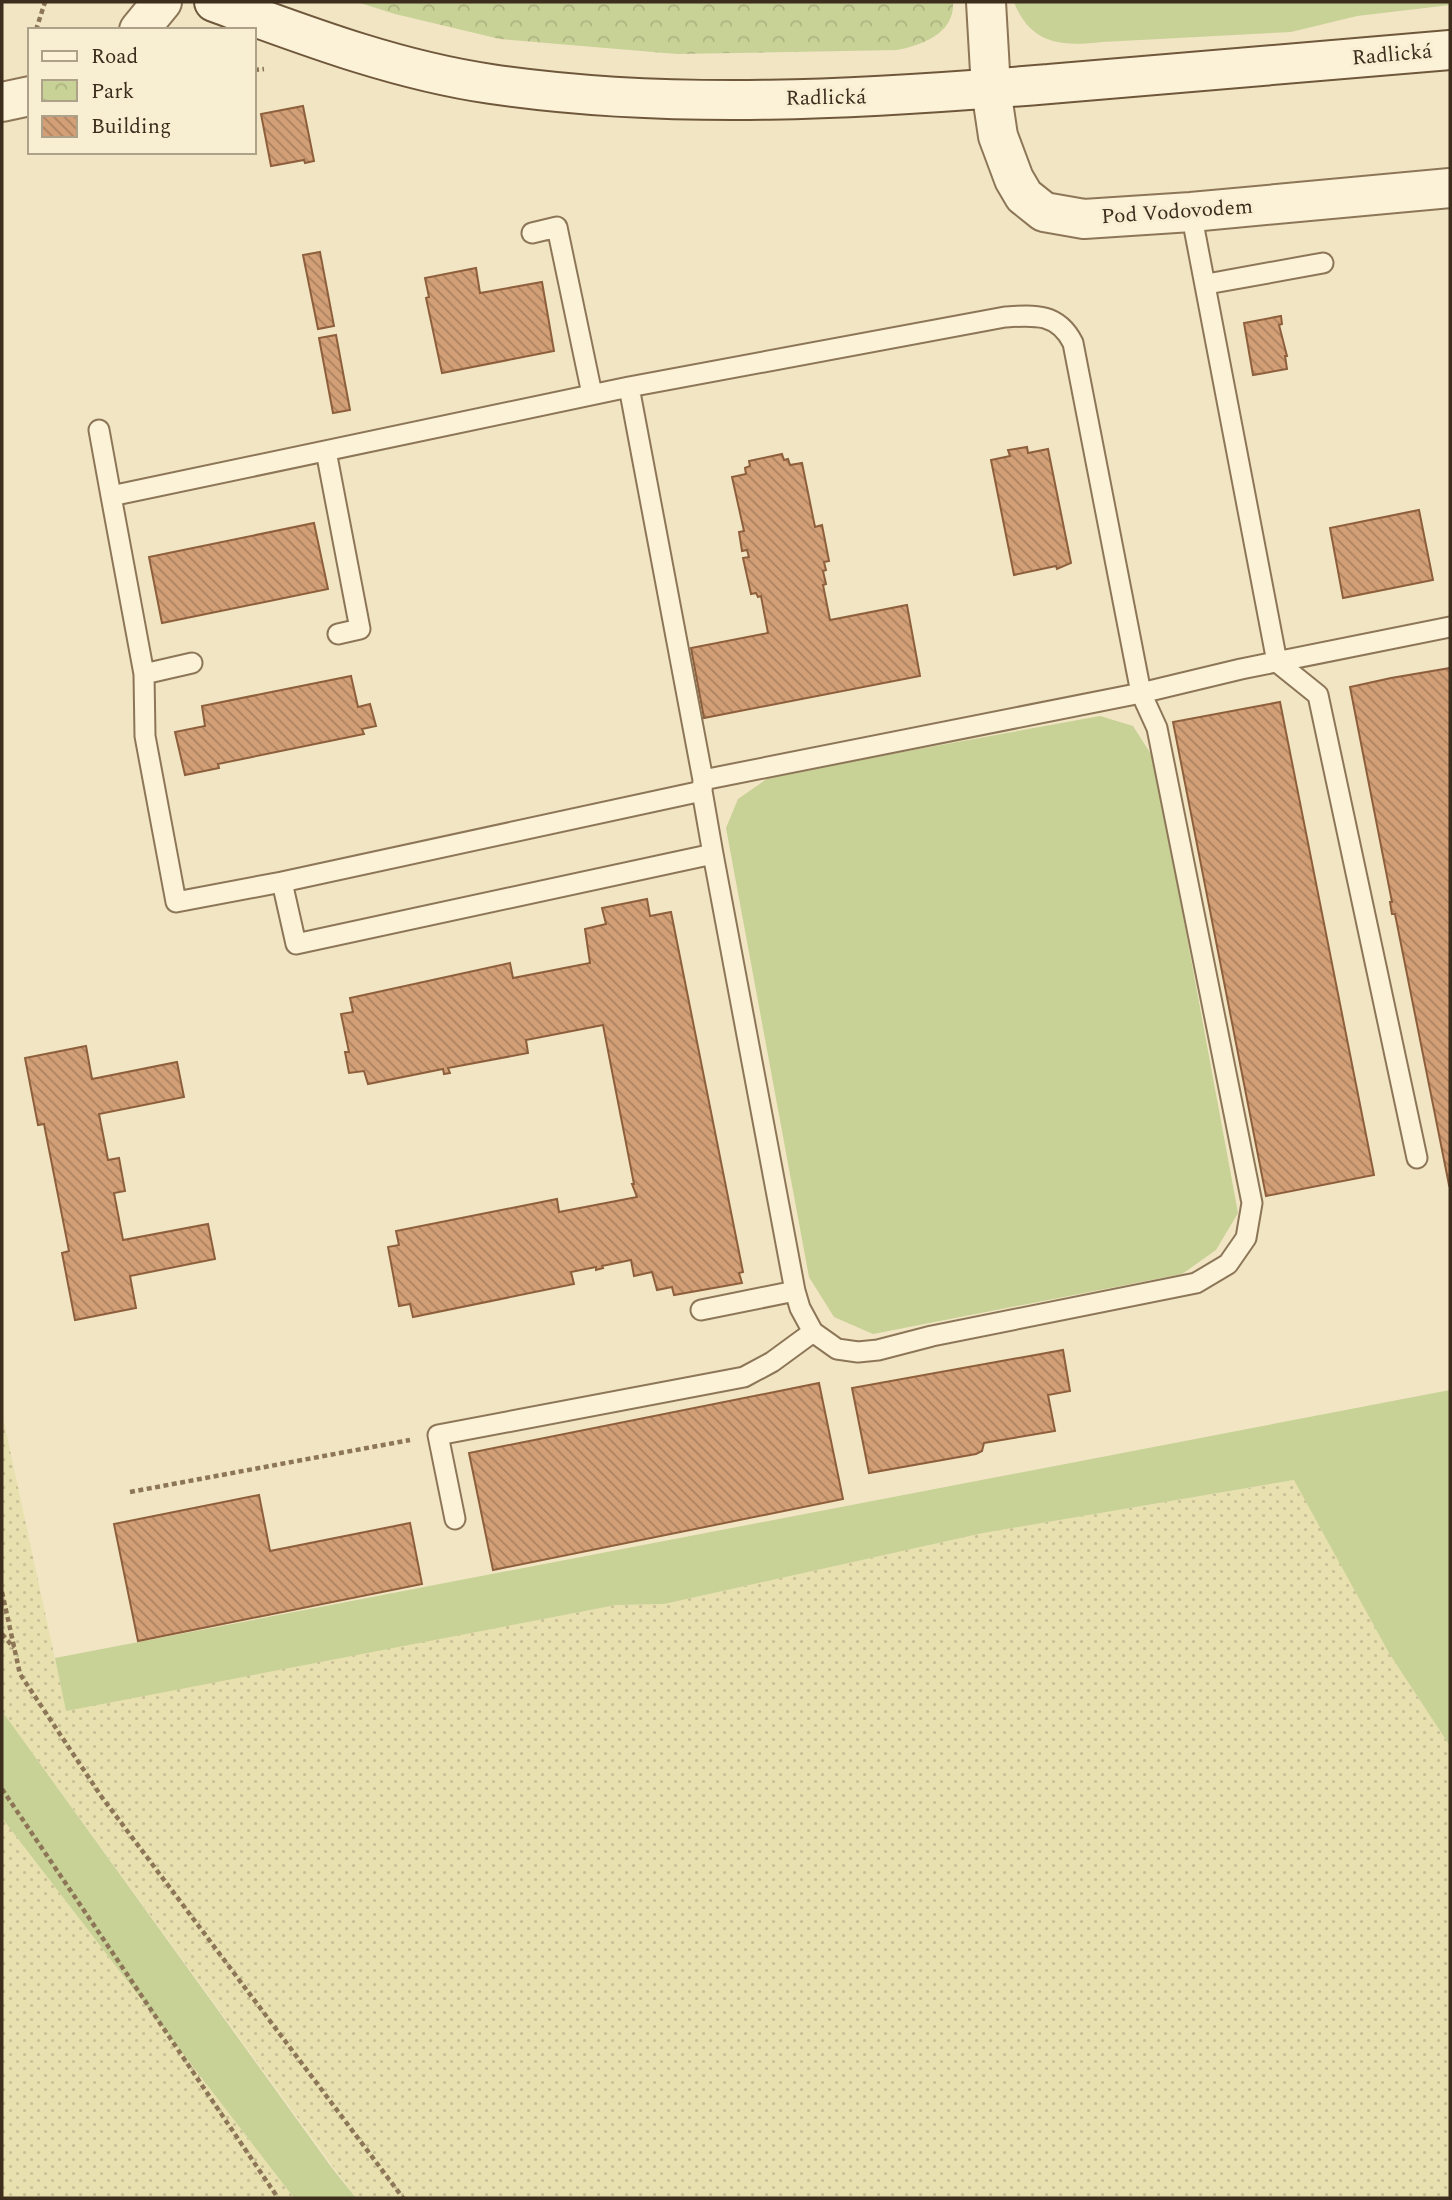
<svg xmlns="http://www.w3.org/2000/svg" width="1452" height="2200" font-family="Spectral,serif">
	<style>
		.farmland { fill: url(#farmland-dots) }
		.grass { fill: #c8d196 }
		.park { fill: url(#park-crowns) }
		.building { fill: url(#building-back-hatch); stroke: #8e5f3c; stroke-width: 2 }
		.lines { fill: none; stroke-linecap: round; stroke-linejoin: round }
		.service-casing { stroke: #8d7658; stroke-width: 23 }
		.minor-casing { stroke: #8d7658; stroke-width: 42 }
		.secondary-casing { stroke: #6f573b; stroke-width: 42 }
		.path { stroke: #8d7658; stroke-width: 4.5; stroke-dasharray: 5 3.5; stroke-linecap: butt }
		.service { stroke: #fbf2d7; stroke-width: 19 }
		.minor { stroke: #fbf2d7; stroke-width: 38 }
		.secondary { stroke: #fbf2d7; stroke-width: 38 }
		.labels { text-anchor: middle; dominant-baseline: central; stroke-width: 6; stroke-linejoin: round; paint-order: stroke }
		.street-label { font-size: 21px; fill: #3c2d1d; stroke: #f8efd3 }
	</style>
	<defs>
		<pattern id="farmland-dots" width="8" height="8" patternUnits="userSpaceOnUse" patternTransform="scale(1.75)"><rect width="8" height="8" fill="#e8e0af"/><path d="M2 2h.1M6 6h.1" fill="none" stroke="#c8c096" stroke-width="1.8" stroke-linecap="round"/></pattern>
		<pattern id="park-crowns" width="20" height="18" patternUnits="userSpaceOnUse" patternTransform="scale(1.75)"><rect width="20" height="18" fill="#c8d196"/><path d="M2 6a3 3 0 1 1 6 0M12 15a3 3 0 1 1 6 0" fill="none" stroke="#adb481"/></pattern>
		<pattern id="building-back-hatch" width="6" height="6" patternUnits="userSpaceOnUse" patternTransform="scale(1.75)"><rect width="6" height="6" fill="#d29f76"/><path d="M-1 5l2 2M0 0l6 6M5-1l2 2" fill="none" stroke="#ac8260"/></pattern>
	</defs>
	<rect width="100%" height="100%" fill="#f1e5c3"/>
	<path class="farmland" d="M2 1413 66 1710 616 1605 664 1604 983 1533 1295 1480 1389 1653 1450 1746V2198H356L2 1711Z
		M2 1818 294 2198H2Z"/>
	<path class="grass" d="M1014 2H1450V5L1357 16 1291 32 1102 42C1061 47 1030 44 1014 2Z
		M1100 716 1133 726 1154 759 1238 1213 1216 1250 1182 1274 873 1334 834 1317 809 1277 726 828 738 799 771 776Z
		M1450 1390V1746L1389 1653 1294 1480 983 1533 664 1604 616 1605 66 1711 55 1658Z
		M2 1711 332 2168 356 2198H294L2 1818Z"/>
	<path class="park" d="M357 2H953C955 33 922 45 897 50L677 54 500 39 395 14Z"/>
	<path class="building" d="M303 106 314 161 305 163 304 160 271 166 261 114Z
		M320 252 334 326 318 329 303 255Z
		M476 268 480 293 542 282 554 351 442 373 426 298 429 297 425 278Z
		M1281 316 1282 324 1279 325 1287 356H1285L1287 369 1253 375 1244 323Z
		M336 335 350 410 333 413 319 338Z
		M1027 447 1028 453 1048 449 1071 563 1057 569 1056 566 1014 575 991 460 1010 456 1008 450Z
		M782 454 784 460 788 459 790 465 802 463 815 527 822 525 829 561 824 562 826 570 823 571 826 584 823 585 830 620 907 605 920 676 704 718 691 648 768 633 761 596 758 597 756 593 751 594 743 558 749 557 747 550 742 551 739 532 744 531 732 477 746 474 745 468 750 466 749 461Z
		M1419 510 1433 580 1343 598 1330 528Z
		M314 523 328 589 162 623 149 557Z
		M1450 668V1184L1449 1185 1395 914H1392L1390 902H1392L1350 687 1391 678Z
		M351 676 358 707 370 704 376 726 362 729 364 734 218 764 219 768 185 775 175 732 205 726 202 706Z
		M1280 702 1374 1175 1266 1196 1173 722Z
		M647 899 650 916 671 912 743 1272 739 1273 742 1283 674 1295 672 1287 657 1290 652 1272 634 1276 631 1260 602 1266 603 1268 596 1270V1267L571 1272 574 1284 413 1317 410 1304 399 1306 388 1247 399 1245 396 1231 557 1199 559 1212 637 1197 632 1184H634L603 1025 526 1040 528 1053 448 1068 450 1073 444 1074 443 1069 368 1084 364 1071 349 1073 345 1052H349L341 1014 353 1012 350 998 510 963 513 978 590 963 585 929 606 924 602 908Z
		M86 1046 92 1079 177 1062 184 1097 99 1114 108 1160 119 1158 125 1191 114 1193 123 1240 208 1224 215 1259 130 1276 136 1308 75 1320 62 1253 69 1251 44 1124 38 1125 25 1058Z
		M1063 1350 1070 1391 1048 1395 1055 1431 984 1443 982 1451 976 1454 869 1473 852 1388Z
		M819 1383 843 1499 493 1570 469 1453Z
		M259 1495 270 1551 410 1523 422 1584 138 1641 114 1524Z"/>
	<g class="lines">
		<g class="service-casing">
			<path id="service" d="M1191 212 1277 662 1318 695 1417 1158
				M532 233 557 227 592 394
				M1207 284 1323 263
				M99 430 111 496 629 387 1005 317C1035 315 1058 313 1073 343L1141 693 1157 728 1252 1203 1246 1238 1228 1264 1196 1283 932 1336 878 1350 858 1352 837 1349 813 1332 800 1308 795 1291 713 854 702 791 703 780 629 387
				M326 451 360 629 338 634
				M111 496 144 674
				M192 663 144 674 145 736 176 902 282 882 296 944 713 854
				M703 780 1141 693 1241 669 1450 627
				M282 882 702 791
				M701 1310 795 1291
				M455 1519 438 1435 744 1377 772 1362 813 1332"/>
		</g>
		<g class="minor-casing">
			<path id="minor" d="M986 2 991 89 998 136 1014 179 1024 196 1044 212 1084 219 1191 212 1450 188
				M139 30 162 2
				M2 102 30 96"/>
		</g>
		<g class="secondary-casing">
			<path id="secondary" d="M214 2C304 35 395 70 491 84 675 111 864 99 1049 84 1183 73 1317 62 1450 50"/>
		</g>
		<path class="path" d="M36 30 45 2
			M254 70 264 69
			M130 1492 410 1440
			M2 1592 20 1674 101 1796 403 2198
			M2 1634 14 1648
			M2 1789 278 2198"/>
		<use href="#service" class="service"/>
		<use href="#minor" class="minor"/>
		<use href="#secondary" class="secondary"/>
	</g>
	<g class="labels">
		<g class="street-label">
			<text transform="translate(1392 55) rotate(-5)">Radlická</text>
			<text transform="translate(826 98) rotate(-1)">Radlická</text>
			<text transform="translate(1177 212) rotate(-4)">Pod Vodovodem</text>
		</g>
	</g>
	<rect width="1452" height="2200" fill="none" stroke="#3c2d1d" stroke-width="7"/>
	<rect x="28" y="28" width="228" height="126" fill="#f8efd3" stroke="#ada18a" stroke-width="2"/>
	<rect x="42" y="51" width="35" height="10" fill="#fbf2d7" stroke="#ada18a" stroke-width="2"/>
	<text x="91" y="63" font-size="21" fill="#3c2d1d">Road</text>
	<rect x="42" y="80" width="35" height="21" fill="url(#park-crowns)" stroke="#ada18a" stroke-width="2"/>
	<text x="91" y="98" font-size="21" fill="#3c2d1d">Park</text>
	<rect x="42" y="116" width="35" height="21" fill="url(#building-back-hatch)" stroke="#ada18a" stroke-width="2"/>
	<text x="91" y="133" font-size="21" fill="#3c2d1d">Building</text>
</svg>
